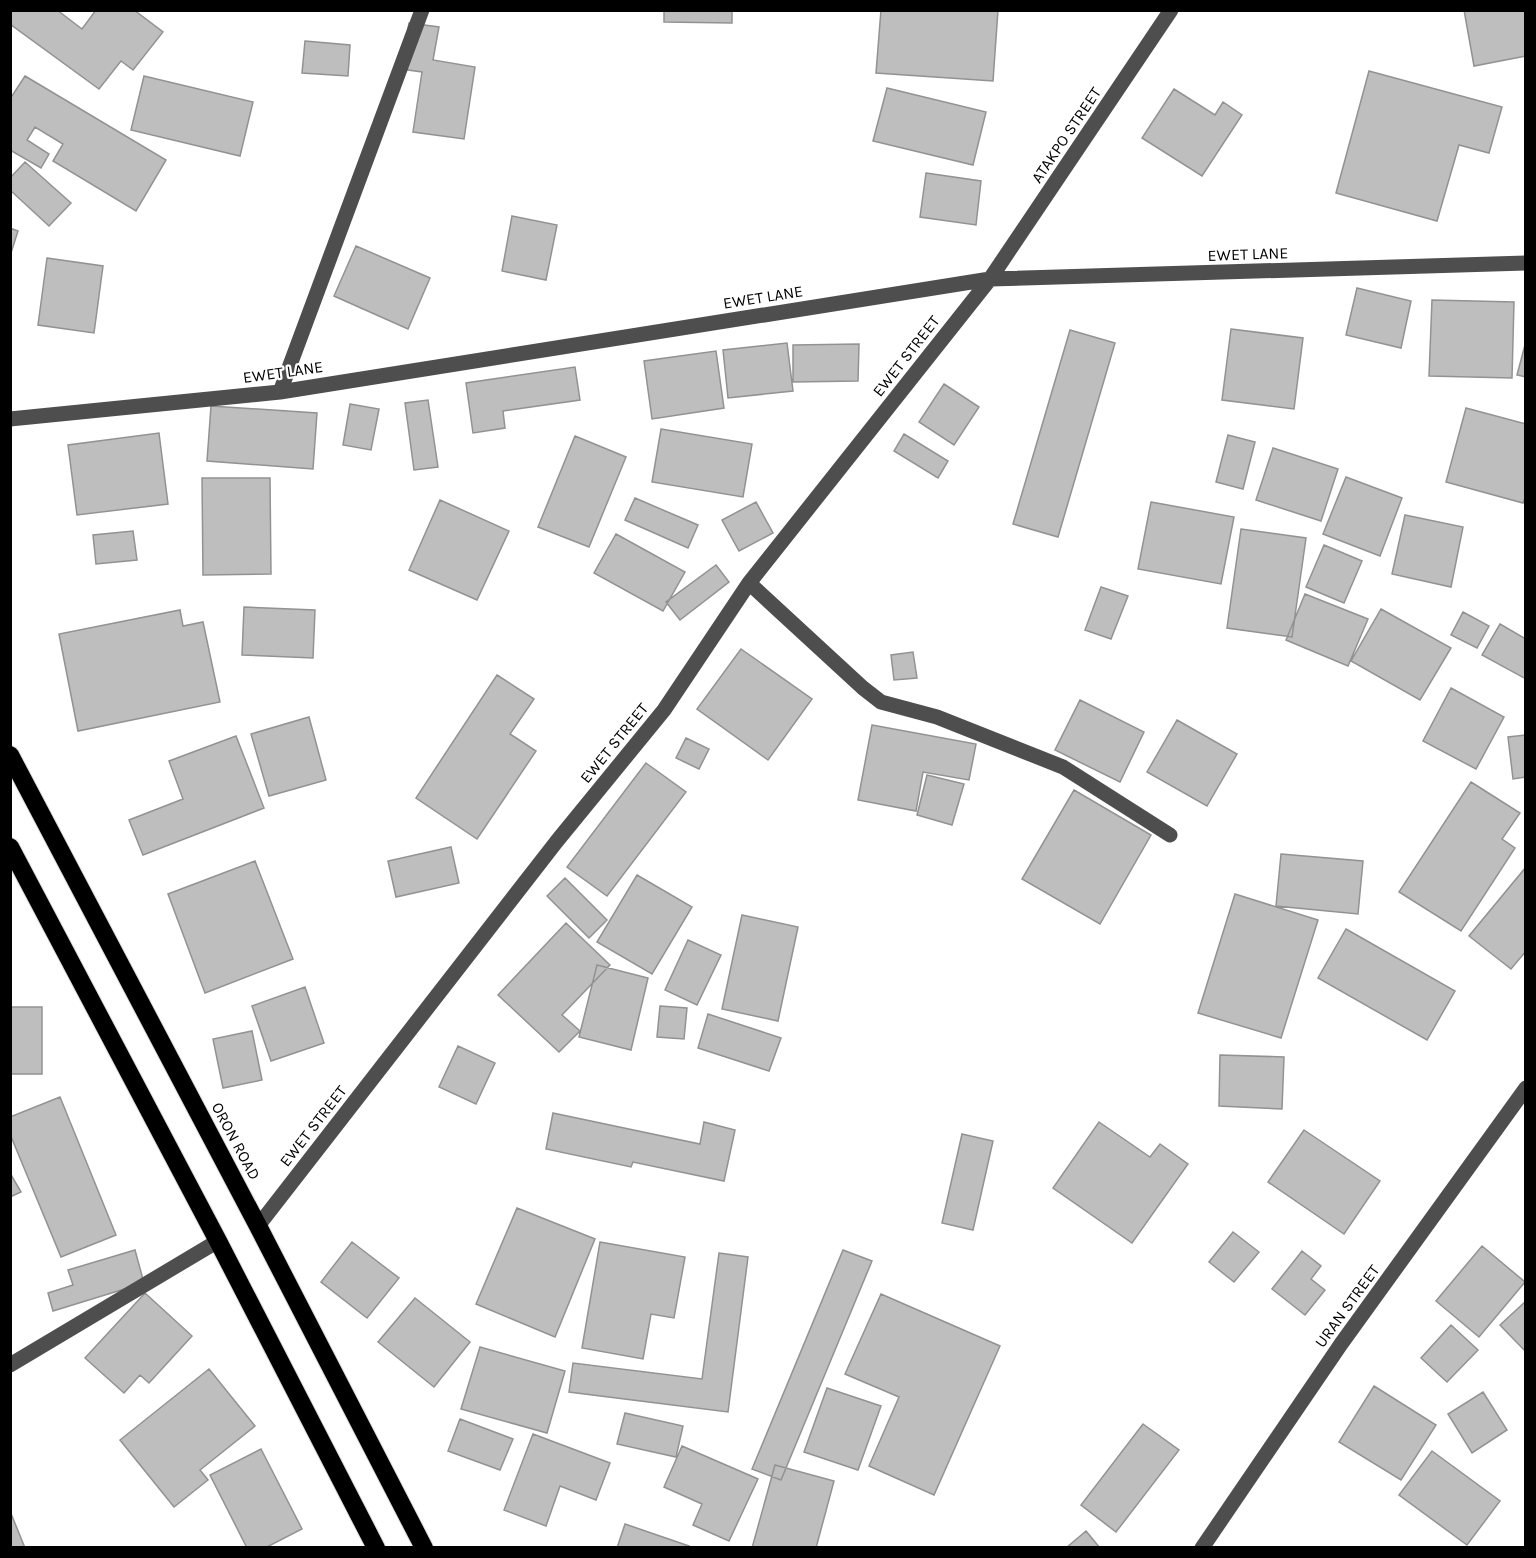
<svg xmlns="http://www.w3.org/2000/svg" width="1536" height="1558" font-family="Karla,sans-serif">
	<style>
		.building { fill: #bebebe; stroke: #929292; stroke-width: 1.5 }
		.lines { fill: none; stroke-linecap: round; stroke-linejoin: round }
		.highway-casing { stroke: #dbdbdb; stroke-width: 20 }
		.minor { stroke: #4e4e4e; stroke-width: 15 }
		.highway { stroke: #000; stroke-width: 18 }
		.labels { text-anchor: middle; dominant-baseline: central; stroke-width: 4.5; stroke-linejoin: round; paint-order: stroke }
		.street-label { font-size: 16px; fill: #000; stroke: #fff }
	</style>
	<rect width="100%" height="100%" fill="#fff"/>
	<path class="building" d="M10 10H57L82 29 96 10H134L163 32 133 70 121 61 99 89 10 24Z
		M664 10H732V23L664 22Z
		M881 10H998L993 81 876 73Z
		M1464 10H1526V56L1474 66Z
		M409 23 439 27 433 60 475 67 464 139 413 132 422 72 401 69Z
		M305 41 350 45 348 76 302 73Z
		M1369 71 1502 107 1489 153 1459 145 1437 221 1336 193Z
		M25 76 166 160 136 211 53 161 63 144 35 127 27 140 49 154 41 168 10 150V99Z
		M144 76 253 102 240 156 131 130Z
		M887 88 986 112 973 165 873 141Z
		M1174 89 1215 115 1223 102 1242 115 1202 176 1142 138Z
		M25 162 71 203 49 226 10 190V178Z
		M926 173 981 181 976 225 920 217Z
		M512 216 557 225 546 280 502 271Z
		M10 228 18 231 10 256Z
		M356 246 430 278 408 329 334 296Z
		M47 258 103 266 94 333 38 325Z
		M1357 288 1411 301 1401 348 1346 335Z
		M1432 300 1514 302 1512 378 1429 376Z
		M1231 329 1303 338 1294 409 1222 400Z
		M1070 330 1115 343 1058 537 1013 524Z
		M1526 341V377L1517 375Z
		M787 343 793 391 728 398 723 350Z
		M859 344 858 381 793 382V345Z
		M716 351 724 408 652 419 644 361Z
		M575 367 580 400 503 411 505 428 473 433 466 383Z
		M944 384 979 407 954 445 919 422Z
		M428 400 438 467 414 470 405 403Z
		M350 404 379 409 371 450 343 445Z
		M211 406 317 413 313 469 207 461Z
		M1466 408 1526 424V496L1523 503 1446 482Z
		M661 429 752 444 743 497 652 482Z
		M159 433 168 504 77 515 68 445Z
		M904 434 948 461 938 478 894 451Z
		M1228 435 1255 442 1243 489 1216 482Z
		M575 436 626 457 589 547 538 527Z
		M1273 448 1338 469 1321 521 1256 500Z
		M1346 477 1402 498 1380 556 1323 534Z
		M202 478H270L271 574 203 575Z
		M635 498 698 525 688 548 625 520Z
		M440 500 509 531 477 600 409 570Z
		M756 502 773 533 739 551 722 520Z
		M1151 502 1234 517 1221 584 1138 569Z
		M1405 515 1463 527 1451 587 1392 574Z
		M1241 529 1306 538 1292 637 1227 628Z
		M133 531 137 560 96 564 93 535Z
		M616 534 685 572 663 611 594 573Z
		M1324 545 1362 561 1344 603 1306 587Z
		M716 565 729 582 680 620 666 602Z
		M1101 587 1128 596 1111 639 1085 630Z
		M1305 594 1368 619 1348 666 1286 640Z
		M244 607 315 610 313 658 242 655Z
		M1381 609 1451 648 1420 700 1351 661Z
		M180 610 183 626 203 622 220 702 78 731 59 634Z
		M1463 612 1489 626 1477 648 1451 635Z
		M1500 624 1526 639V679L1482 655Z
		M741 649 812 699 768 760 697 709Z
		M913 652 917 678 894 680 891 655Z
		M497 675 534 699 510 734 536 751 477 839 416 798Z
		M1451 688 1504 717 1476 769 1423 741Z
		M1080 700 1144 732 1120 782 1055 750Z
		M309 717 326 780 269 796 251 734Z
		M1177 720 1237 754 1207 806 1147 772Z
		M872 725 976 744 969 780 923 772 916 811 858 800Z
		M1526 735V777L1513 779 1508 737Z
		M236 736 264 808 143 855 129 820 183 799 169 761Z
		M686 738 709 749 699 769 676 758Z
		M646 763 686 792 607 896 567 867Z
		M927 775 964 784 952 825 917 815Z
		M1471 782 1520 813 1502 839 1515 848 1461 931 1399 892Z
		M1074 790 1151 835 1100 924 1022 879Z
		M451 847 459 883 396 897 388 861Z
		M1281 854 1363 861 1358 914 1276 906Z
		M255 861 293 959 205 993 168 894Z
		M1526 867V951L1511 969 1469 936Z
		M637 875 692 907 652 974 597 942Z
		M565 878 607 920 589 938 547 896Z
		M1235 894 1318 920 1281 1038 1198 1013Z
		M742 915 798 927 778 1021 722 1009Z
		M566 923 610 965 562 1015 580 1031 559 1052 498 995Z
		M1346 929 1455 991 1427 1040 1318 978Z
		M688 940 721 955 697 1005 665 990Z
		M597 965 648 978 631 1050 579 1037Z
		M305 987 324 1043 271 1061 252 1006Z
		M660 1006 687 1008 684 1039 657 1037Z
		M10 1007H42V1074H10Z
		M708 1014 781 1038 769 1071 698 1048Z
		M252 1031 262 1080 223 1088 213 1039Z
		M458 1046 495 1063 476 1104 439 1087Z
		M1220 1055 1284 1057 1282 1109 1219 1106Z
		M60 1097 116 1235 61 1257 10 1134V1117Z
		M553 1113 700 1144 704 1122 735 1130 724 1181 633 1162 631 1167 546 1149Z
		M1099 1122 1150 1157 1160 1144 1188 1164 1132 1243 1053 1188Z
		M1304 1130 1380 1181 1344 1234 1268 1182Z
		M962 1134 993 1141 973 1230 942 1223Z
		M10 1173 21 1192 10 1197Z
		M517 1208 595 1239 555 1337 476 1304Z
		M1233 1232 1259 1252 1234 1282 1209 1262Z
		M352 1242 399 1278 367 1318 321 1282Z
		M600 1242 685 1257 674 1318 651 1314 643 1359 582 1348Z
		M1482 1246 1525 1282 1479 1337 1436 1301Z
		M135 1250 144 1283 53 1311 48 1293 73 1285 68 1270Z
		M843 1250 872 1261 781 1480 752 1469Z
		M1302 1251 1321 1266 1311 1279 1325 1290 1305 1315 1272 1289Z
		M719 1253 748 1257 728 1412 569 1392 573 1363 702 1379Z
		M145 1293 192 1336 149 1383 140 1375 124 1393 85 1358Z
		M881 1294 1000 1346 934 1495 869 1466 899 1397 845 1374Z
		M415 1298 470 1342 434 1387 378 1342Z
		M1526 1301V1352L1500 1325Z
		M1451 1325 1478 1350 1447 1382 1421 1358Z
		M480 1347 565 1371 547 1433 461 1409Z
		M209 1369 255 1426 200 1470 208 1480 174 1507 120 1440Z
		M1374 1386 1436 1425 1401 1480 1339 1442Z
		M827 1388 881 1406 858 1470 804 1452Z
		M1483 1392 1507 1430 1472 1453 1448 1414Z
		M625 1413 683 1426 676 1457 617 1444Z
		M460 1419 513 1439 500 1470 448 1451Z
		M1143 1424 1179 1450 1116 1532 1081 1505Z
		M533 1434 610 1463 596 1500 560 1486 546 1526 504 1510Z
		M682 1446 758 1479 729 1541 693 1525 702 1504 664 1487Z
		M261 1449 302 1529 265 1548H247L210 1475Z
		M1432 1451 1500 1501 1467 1545 1399 1495Z
		M775 1465 834 1481 816 1548H752Z
		M10 1511 25 1548H10Z
		M625 1524 689 1546 688 1548H617Z
		M1086 1531 1100 1548H1066Z"/>
	<g class="lines">
		<g class="highway-casing">
			<path id="highway" d="M10 755 258 1226 424 1548
				M10 847 218 1241 376 1548"/>
		</g>
		<path class="minor" d="M280 392 422 10
			M10 419 280 392 990 279 1526 263
			M749 583 863 688 881 702 937 717 1063 767 1170 835
			M258 1226 557 841 664 710 749 583 990 279 1171 10
			M10 1365 218 1241
			M1202 1548 1341 1344 1526 1088"/>
		<use href="#highway" class="highway"/>
	</g>
	<g class="labels">
		<g class="street-label">
			<text transform="translate(1066 135) rotate(-56)">ATAKPO STREET</text>
			<text transform="translate(1248 254) rotate(-2)">EWET LANE</text>
			<text transform="translate(763 297) rotate(-9)">EWET LANE</text>
			<text transform="translate(906 356) rotate(-52)">EWET STREET</text>
			<text transform="translate(283 372) rotate(-8)">EWET LANE</text>
			<text transform="translate(614 743) rotate(-51)">EWET STREET</text>
			<text transform="translate(313 1126) rotate(-52)">EWET STREET</text>
			<text transform="translate(236 1141) rotate(62)">ORON ROAD</text>
			<text transform="translate(1347 1306) rotate(-54)">URAN STREET</text>
		</g>
	</g>
	<rect width="1536" height="1558" fill="none" stroke="#000000" stroke-width="24"/>
</svg>
